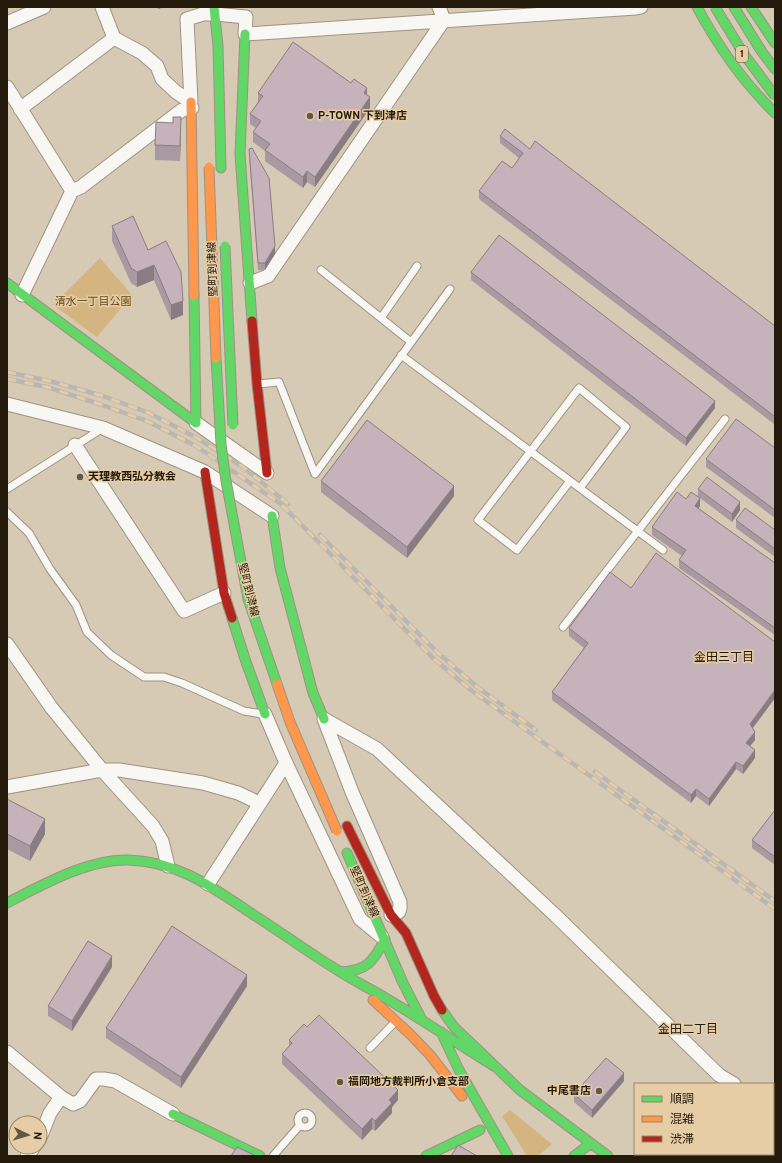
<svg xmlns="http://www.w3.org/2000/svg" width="782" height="1163" font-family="Overpass,'Noto Sans JP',sans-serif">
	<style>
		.green { fill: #d4b581 }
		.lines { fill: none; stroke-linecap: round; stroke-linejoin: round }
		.lane-casing { stroke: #9d9382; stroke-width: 9 }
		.street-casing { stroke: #9d9382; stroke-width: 15 }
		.fast-casing { stroke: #9d9382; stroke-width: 11 }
		.slow-casing { stroke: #9d9382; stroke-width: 11 }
		.jam-casing { stroke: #9d9382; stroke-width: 11 }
		.lane { stroke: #f9f7f4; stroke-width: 7 }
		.street { stroke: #f9f7f4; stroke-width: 13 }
		.fast { stroke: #63d668; stroke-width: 9 }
		.slow { stroke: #ff974d; stroke-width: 9 }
		.jam { stroke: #b3261e; stroke-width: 9 }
		.rail-casing { stroke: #bab6b1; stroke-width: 4.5 }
		.rail { stroke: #e6cda6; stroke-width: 3; stroke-dasharray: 9; stroke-linecap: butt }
		.fast-bridge-casing { stroke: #9d9382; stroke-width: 11; stroke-linecap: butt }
		.slow-bridge-casing { stroke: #9d9382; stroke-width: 11; stroke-linecap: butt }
		.fast-bridge { stroke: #63d668; stroke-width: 9 }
		.slow-bridge { stroke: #ff974d; stroke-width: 9 }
		.wall { fill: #a999a0 }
		.shaded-wall { fill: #8a7d82 }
		.building { fill: #c5b2ba; stroke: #8a7d82 }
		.poi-dot { fill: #625846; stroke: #e6cda6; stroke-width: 1.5 }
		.labels { text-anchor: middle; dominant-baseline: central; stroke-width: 3; stroke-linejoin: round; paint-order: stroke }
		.shield { fill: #e6cda6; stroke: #5e503a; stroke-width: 1 }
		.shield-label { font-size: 10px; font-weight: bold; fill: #231a0b }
		.poi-label { font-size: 11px; font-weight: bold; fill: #231a0b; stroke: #e6cda6; text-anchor: start }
		.street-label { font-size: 11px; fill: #231a0b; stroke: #e6cda6 }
		.park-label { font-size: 11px; fill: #664c1d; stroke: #e6cda6 }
		.neighbourhood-label { font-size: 12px; fill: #231a0b; stroke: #e6cda6 }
	</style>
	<rect width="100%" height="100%" fill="#d7cab5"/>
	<path class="green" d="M100 258 132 295 97 337 53 305Z
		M510 1110 552 1144 538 1156H527L502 1116Z"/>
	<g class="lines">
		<g class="lane-casing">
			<path id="lane" d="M321 270 411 342
				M381 318 417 266
				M401 355 663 550
				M258 384 279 382 315 474 450 289
				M570 481 517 550 478 520 579 388 626 427 580 488
				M7 489 103 428
				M7 512 29 533 50 569 76 605 87 632 111 655 144 677H164L182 683 244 711 262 714
				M563 627 725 419
				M370 1048 395 1022
				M298 1120a7 7 0 1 1 14 0a7 7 0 1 1-14 0Z
				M273 1156 300 1125"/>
		</g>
		<g class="street-casing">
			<path id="street" d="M102 7 114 38 142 53 157 66 162 79 176 92 191 102
				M439 7 444 20
				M7 23 44 7
				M7 87 72 191
				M191 102 187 19 203 14H215L246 17 245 34 636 8 641 7
				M20 109 114 38
				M250 283 268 276 444 20
				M22 295 72 191 81 187 182 110 192 108
				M7 404 103 428 205 472 272 516
				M196 423 267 473
				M75 445 184 611 224 593
				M7 644 51 707 102 770 153 826 162 841 168 866
				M265 714 286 763 360 919 382 937
				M324 719 377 749 555 915 719 1075 734 1084
				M324 719 352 792 400 902V908L399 912 391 915
				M7 787 102 770H119L203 783 238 793 259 803
				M208 884 286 763
				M7 1052 61 1097 73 1104 80 1101 96 1079H104L115 1081 173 1114
				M773 1103 775 1102
				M773 1120 775 1123
				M40 1138 50 1113 61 1097
				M27 1156 34 1147
				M723 1156 725 1154"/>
		</g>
		<g class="fast-casing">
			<path id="fast" d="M214 7 218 46 221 168
				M697 7C718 46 743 82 775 113
				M734 7 762 52 775 69
				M751 7 775 43
				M245 34 240 154 252 321
				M7 283 196 423
				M194 295 196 423
				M272 516 280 568 313 693 324 719
				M232 618 246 662 265 714
				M347 853 403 983 422 1020
				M7 903C42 885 88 859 128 860 177 861 212 887 251 913 281 932 309 953 339 971 354 981 369 988 384 997 421 1019 457 1043 494 1066
				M340 972C367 971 373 962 385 939
				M442 1010 454 1027 520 1090 608 1156
				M441 1032 459 1070 508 1156
				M173 1114 260 1156
				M426 1156 480 1130
				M574 1156 591 1143"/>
		</g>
		<g class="slow-casing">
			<path id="slow" d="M191 102 194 295
				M373 1000 411 1035 430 1055 462 1096"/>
		</g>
		<g class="jam-casing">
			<path id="jam" d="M252 321 257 384 267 473
				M205 472 224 593 232 618
				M347 826 391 915 406 933 434 996 442 1010"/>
		</g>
		<use href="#lane" class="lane"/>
		<use href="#street" class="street"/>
		<use href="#fast" class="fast"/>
		<use href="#slow" class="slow"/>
		<use href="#jam" class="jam"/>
		<g class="rail-casing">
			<path id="rail" d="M7 372 49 381 100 395 149 413 199 439 243 467 288 504
				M7 379 47 387 99 404 147 421 196 446 281 504 433 658 472 691 775 909
				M320 535 437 652 476 686 536 730
				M595 772 775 901"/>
		</g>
		<use href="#rail" class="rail"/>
		<g class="fast-bridge-casing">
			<path id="fast-bridge" d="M715 7 743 53 775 96
				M225 246 233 425
				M216 358 221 444 226 481 248 599 277 684"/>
		</g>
		<g class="slow-bridge-casing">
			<path id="slow-bridge" d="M209 167 216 358
				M277 684 290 722 337 831"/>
		</g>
		<use href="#fast-bridge" class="fast-bridge"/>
		<use href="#slow-bridge" class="slow-bridge"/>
	</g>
	<path class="wall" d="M258 93 367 95 370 108 315 187 307 182 303 188 265 161V151L253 142V132L256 128 250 124V114L258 102Z
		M173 123 181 132 180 161 155 160V145Z
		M500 136 530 149 775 326V422L774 424 479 199V191L512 168 519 158 500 143Z
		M249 149 275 254 265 270H258L249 156Z
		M112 226 148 250 183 315 171 320 154 280 137 287 131 283 112 241Z
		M471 272 715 408 686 446 471 280Z
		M775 448V518L706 467V459Z
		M321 481 454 496 407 558 321 492Z
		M698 489 740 510 732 522 700 498V506L698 508 775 563V635L679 568V560L682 556 652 535V527L686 499 698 497Z
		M736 520 775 530V557L736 528Z
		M569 628 775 698 752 728 755 740 750 746 755 758 743 774 736 769 709 806 696 796 691 803 552 700V692L584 648 569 636Z
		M7 799 45 834 30 861 7 849Z
		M775 810V865L752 848V840Z
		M112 967 72 1031 48 1016V1006Z
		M247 986 181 1088 106 1038V1028Z
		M307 1027 398 1100 392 1107V1113L375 1131 372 1129 362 1140 282 1064V1054L289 1046V1040Z
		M624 1081 592 1118 574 1102V1094Z"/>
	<path class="shaded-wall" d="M158 7H165L158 9Z
		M367 88V99L364 93Z
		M370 97V108L315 187V177Z
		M181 117V132L180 161V146Z
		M307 171V182L303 188V177Z
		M275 246V254L265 270V263Z
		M154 265V280L137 287V272Z
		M183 301V315L171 320V305Z
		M715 401V408L686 446V438Z
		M775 414V422L774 424V416Z
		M454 486V496L407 558V547Z
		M700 498V506L695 514V506Z
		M740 502V510L732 522V514Z
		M775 690V698L750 732V724Z
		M755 732V740L746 751V743Z
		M755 750V758L743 774V766Z
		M736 762V769L709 806V799Z
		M696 789V796L691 803V795Z
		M45 819V834L30 861V846Z
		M112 956V967L72 1031V1021Z
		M247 975V986L181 1088V1077Z
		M624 1073V1081L592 1118V1110Z
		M398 1090V1100L392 1107V1113L375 1131V1121L389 1100Z
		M372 1118V1129L362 1140V1129Z"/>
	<path class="building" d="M293 42 351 83 354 79 367 88 364 93 370 97 315 177 307 171 303 177 265 150 270 144 253 132 261 121 250 114 263 96 258 93Z
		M173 117H181L180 146 155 145 156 122 173 123Z
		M505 129 530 149 535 141 775 326V414L774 416 479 191 502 161 512 168 523 153 500 136Z
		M252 148 269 178 275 246 265 263H258L249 149Z
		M133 216 148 250 166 241 181 272 183 301 171 305 154 265 137 272 131 268 112 226Z
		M499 235 715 401 686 438 471 272Z
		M736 419 775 448V510L706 459Z
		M367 420 454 486 407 547 321 481Z
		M707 477 740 502 732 514 698 489Z
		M677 492 686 499 691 492 700 498 695 506 775 563V628L679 560 686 550 652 527Z
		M745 508 775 530V549L736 520Z
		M656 553 775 642V690L750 724 755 732 746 743 755 750 743 766 736 762 709 799 696 789 691 795 552 692 588 643 569 628 610 572 631 588Z
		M7 799 45 819 30 846 7 834Z
		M775 810V857L752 840Z
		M172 926 247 975 181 1077 106 1028Z
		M88 941 112 956 72 1021 48 1006Z
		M319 1015 398 1090 389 1100 392 1103 375 1121 372 1118 362 1129 282 1054 292 1043 289 1040 304 1024 307 1027Z
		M606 1058 624 1073 592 1110 574 1094Z
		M458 1145 477 1156H451Z
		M237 1147 254 1155 255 1156H231Z"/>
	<g class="poi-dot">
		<circle cx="310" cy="116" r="4"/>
		<circle cx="80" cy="477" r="4"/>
		<circle cx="340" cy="1082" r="4"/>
		<circle cx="599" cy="1091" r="4"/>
	</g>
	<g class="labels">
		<rect class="shield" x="736" y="46" width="12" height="16" rx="3"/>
		<g class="shield-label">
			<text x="742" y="54">1</text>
		</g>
		<g class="poi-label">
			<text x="318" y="116">P-TOWN 下到津店</text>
			<text x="88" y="477">天理教西弘分教会</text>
			<text x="348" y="1082">福岡地方裁判所小倉支部</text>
			<text x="591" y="1091" text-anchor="end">中尾書店</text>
		</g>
		<g class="street-label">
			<text transform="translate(213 269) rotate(-92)">堅町到津線</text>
			<text transform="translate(248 590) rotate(76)">堅町到津線</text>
			<text transform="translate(364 892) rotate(66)">堅町到津線</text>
		</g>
		<g class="park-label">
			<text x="93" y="302">清水一丁目公園</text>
		</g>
		<g class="neighbourhood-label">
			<text x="724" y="658">金田三丁目</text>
			<text x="688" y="1030">金田二丁目</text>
		</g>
	</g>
	<rect width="782" height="1163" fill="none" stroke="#231a0b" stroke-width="16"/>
	<rect x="634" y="1083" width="140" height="72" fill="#e6cda6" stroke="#988568"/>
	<rect x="642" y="1096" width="20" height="6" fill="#63d668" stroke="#988568"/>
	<text x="670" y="1103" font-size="12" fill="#231a0b">順調</text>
	<rect x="642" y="1116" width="20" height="6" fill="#ff974d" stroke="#988568"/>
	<text x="670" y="1123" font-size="12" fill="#231a0b">混雑</text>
	<rect x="642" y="1136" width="20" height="6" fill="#b3261e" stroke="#988568"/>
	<text x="670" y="1143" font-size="12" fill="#231a0b">渋滞</text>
	<g transform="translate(28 1135) rotate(95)"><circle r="19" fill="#e6cda6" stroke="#988568"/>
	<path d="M0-3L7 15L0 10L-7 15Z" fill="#625846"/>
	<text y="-6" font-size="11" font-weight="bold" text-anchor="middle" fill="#231a0b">N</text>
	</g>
</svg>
